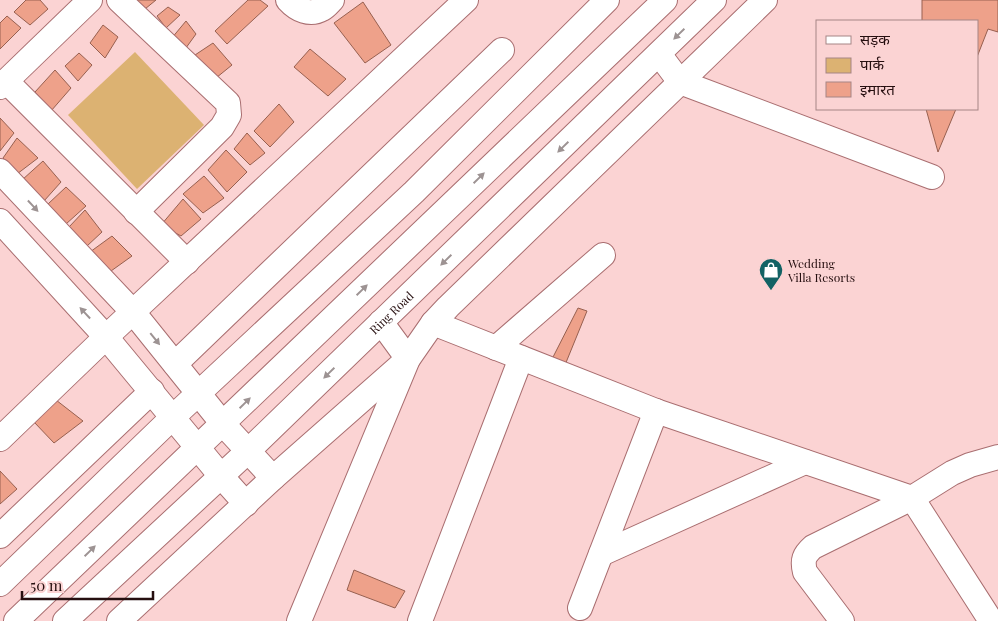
<svg xmlns="http://www.w3.org/2000/svg" width="998" height="621" font-family="'Playfair Display','Noto Sans Devanagari',serif">
	<style>
		.green { fill: #dcb272 }
		.building { fill: #eea18a; stroke: #976050 }
		.lines { fill: none; stroke-linecap: round; stroke-linejoin: round }
		.minor-casing { stroke: #a96e70; stroke-width: 26 }
		.minor { stroke: #fff; stroke-width: 24 }
		.oneway { fill: #9d9393 }
		.labels { text-anchor: middle; dominant-baseline: central; stroke-width: 4; stroke-linejoin: round; paint-order: stroke }
		.poi-label { font-size: 12px; fill: #260f10; stroke: #fbd3d3; text-anchor: start }
		.street-label { font-size: 12px; fill: #260f10; stroke: #fbd3d3 }
	</style>
	<rect width="100%" height="100%" fill="#fbd3d3"/>
	<path class="green" d="M135 52 204 125 137 189 68 115Z"/>
	<path class="building" d="M26 0H40L48 9 30 25 14 12Z
		M137 0H156L145 9Z
		M248 0H260L268 6 227 44 215 31Z
		M922 0H998V32L988 29 977 57V21H922Z
		M363 2 391 45 365 63 334 23Z
		M168 7 180 15 166 28 157 16Z
		M7 16 21 28 0 49V23Z
		M186 21 196 34 183 52 171 39Z
		M103 25 118 37 105 58 90 43Z
		M213 43 232 65 211 82 192 57Z
		M310 49 346 79 328 96 294 67Z
		M79 53 92 65 78 81 65 66Z
		M55 70 71 88 51 111 35 92Z
		M279 104 294 122 270 147 254 131Z
		M926 109H956L938 152Z
		M0 118 14 133 0 151Z
		M247 133 265 153 250 165 234 149Z
		M17 138 38 158 17 174 3 158Z
		M226 150 247 172 227 192 208 170Z
		M43 161 61 182 44 201 22 180Z
		M204 176 224 198 203 213 183 194Z
		M66 187 86 206 66 224 48 204Z
		M183 199 201 219 181 236 161 225Z
		M85 210 102 232 87 246 69 227Z
		M112 236 132 256 111 271 90 252Z
		M578 308 587 311 565 365 551 361Z
		M56 400 83 421 54 443 34 422Z
		M0 471 17 489 0 504Z
		M354 570 405 591 395 608 347 590Z"/>
	<g class="lines">
		<g class="minor-casing">
			<g id="minor">
				<path d="M119 0 228 103 229 115 222 127 136 212"/>
				<path d="M288 0C297 10 310 16 322 9 326 7 329 3 332 0"/>
				<path d="M659 54 680 82 932 177"/>
				<path d="M6 81 187 262"/>
				<path d="M0 87 90 0"/>
				<path d="M0 171 133 312 223 424 273 478"/>
				<path d="M0 221 106 337 221 476 246 504"/>
				<path d="M433 323 656 411 912 498 991 621"/>
				<path d="M496 348 603 255"/>
				<path d="M175 364 502 50"/>
				<path d="M0 439 106 337 466 0"/>
				<path d="M0 536 152 391"/>
				<path d="M601 554 805 462"/>
				<path d="M0 584 173 417 414 192 607 0"/>
				<path d="M580 608 656 411"/>
				<path d="M16 621 665 0"/>
				<path id="s1" d="M65 621 247 452 714 0"/>
				<path d="M119 621 273 478 408 359 381 322"/>
				<path d="M299 621 408 359 433 323 448 307 765 0"/>
				<path d="M420 621 521 358"/>
				<path d="M842 621 805 572C802 560 804 555 813 547L912 498 952 473 970 465 998 457"/>
			</g>
		</g>
		<use href="#minor" class="minor"/>
	</g>
	<defs><path id="oneway-solid" d="M-6-.8H1V-3.2L6.5 0L1 3.2V.8H-6Z" transform="scale(1.25)"/></defs>
	<g class="oneway">
		<use href="#oneway-solid" transform="translate(679 34) rotate(136)"/>
		<use href="#oneway-solid" transform="translate(563 147) rotate(136)"/>
		<use href="#oneway-solid" transform="translate(479 178) rotate(-44)"/>
		<use href="#oneway-solid" transform="translate(33 206) rotate(47)"/>
		<use href="#oneway-solid" transform="translate(446 260) rotate(136)"/>
		<use href="#oneway-solid" transform="translate(362 290) rotate(-44)"/>
		<use href="#oneway-solid" transform="translate(85 313) rotate(-133)"/>
		<use href="#oneway-solid" transform="translate(155 339) rotate(51)"/>
		<use href="#oneway-solid" transform="translate(329 373) rotate(136)"/>
		<use href="#oneway-solid" transform="translate(245 403) rotate(-44)"/>
		<use href="#oneway-solid" transform="translate(90 551) rotate(-44)"/>
	</g>
	<defs>
		<g id="shop-pin" transform="scale(1.25)"><path d="M0 17L-7.5 6A9.5 9.5 0 1 1 7.5 6Z" fill="#126264" stroke="#fbd3d3"/><path d="M-5-2.5h2.3a2.7 3.5 0 0 1 5.4 0H5L5.5 6h-11ZM-1.5-2.5h3a1.5 2.3 0 0 0-3 0Z" fill="#fff"/></g>
	</defs>
	<g fill-rule="evenodd">
		<use href="#shop-pin" x="771" y="270"/>
	</g>
	<g class="labels">
		<g class="poi-label">
			<text x="788" y="263">Wedding<tspan x="788" dy="14">Villa Resorts</tspan></text>
		</g>
		<g class="street-label">
			<text stroke="none"><textPath href="#s1" startOffset="449">Ring Road</textPath></text>
		</g>
	</g>
	<rect x="816" y="20" width="162" height="90" fill="#fbd3d3" stroke="#a68585"/>
	<rect x="826" y="36" width="25" height="8" fill="#ffffff" stroke="#a68585"/>
	<text x="860" y="45" font-size="15" fill="#260f10">सड़क</text>
	<rect x="826" y="58" width="25" height="15" fill="#dcb272" stroke="#a68585"/>
	<text x="860" y="70" font-size="15" fill="#260f10">पार्क</text>
	<rect x="826" y="82" width="25" height="15" fill="#eea18a" stroke="#a68585"/>
	<text x="860" y="95" font-size="15" fill="#260f10">इमारत</text>
	<path d="M22 591v8h131v-8" fill="none" stroke="#260f10" stroke-width="2.5"/>
	<text x="30" y="591" font-size="15" fill="#260f10" stroke="#fbd3d3" stroke-width="4" paint-order="stroke">50 m</text>
</svg>
